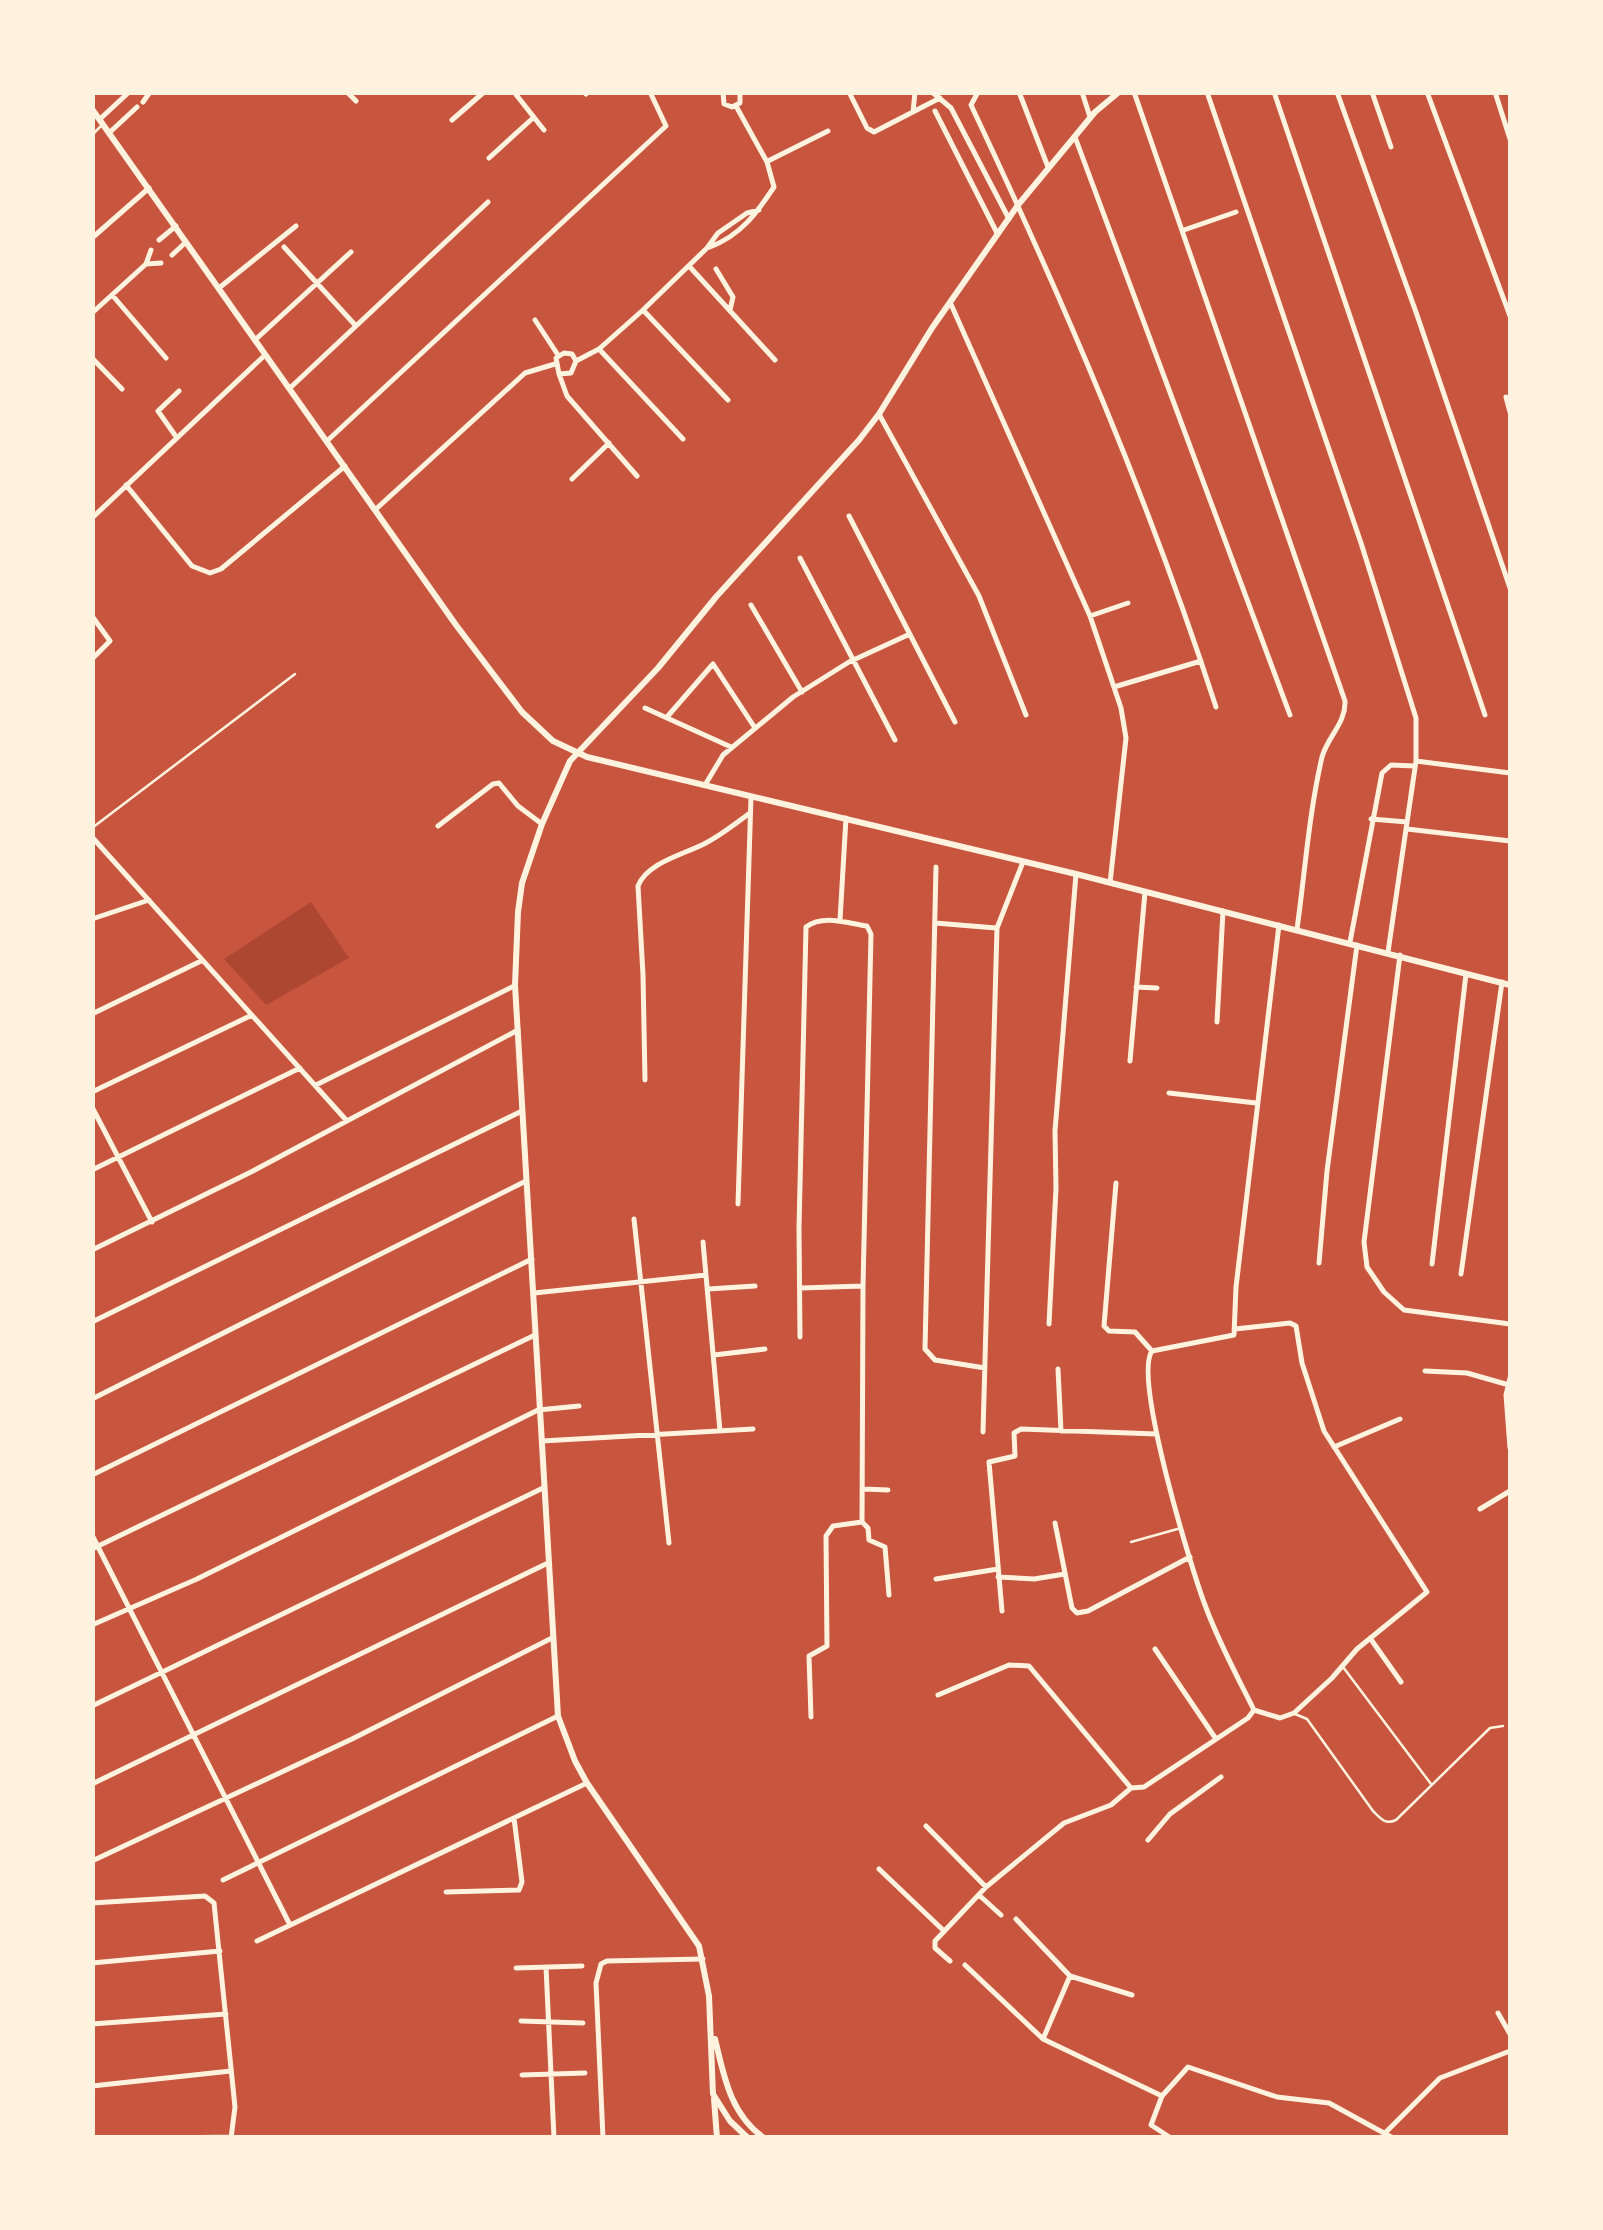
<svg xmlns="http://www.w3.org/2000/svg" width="1603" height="2230" font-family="Lora,serif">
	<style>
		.green { fill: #ae4732 }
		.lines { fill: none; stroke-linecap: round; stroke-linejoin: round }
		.service { stroke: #fff3e0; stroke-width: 2.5 }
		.minor { stroke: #fff3e0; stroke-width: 5 }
		.tertiary { stroke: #fff3e0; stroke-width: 6 }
	</style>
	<rect width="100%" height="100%" fill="#c8553d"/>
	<path class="green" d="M311 902 349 958 266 1005 224 959Z"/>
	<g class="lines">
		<path class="service" d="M92 135 102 125
			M92 828 295 674
			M1131 1542 1181 1528
			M1343 1667 1431 1784
			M1295 1714 1307 1719 1373 1811C1381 1819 1385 1825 1396 1820L1490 1728 1503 1726"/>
		<path class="minor" d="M347 92 356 101
			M514 92 544 130
			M584 92 586 94
			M723 92 724 104 732 107 740 103V92
			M849 92 867 128 874 132 940 98
			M932 92 951 108 1009 219
			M978 92 971 105C1064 302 1149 500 1216 707
			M1019 92 1048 167
			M1082 92 1090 117
			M1134 92 1345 701C1346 723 1328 736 1322 757 1309 813 1305 872 1297 929
			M1207 92 1361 543 1416 718V761L1388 952
			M1274 92 1485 715
			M1337 92 1417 315 1510 588
			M1372 92 1391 147
			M1427 92 1510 316
			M1495 92 1510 139
			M143 102 150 92
			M935 111 997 233
			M913 112 915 92
			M100 119 128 93
			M452 120 484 92
			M109 133 137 107
			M1075 137 1290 715
			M489 158 533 118
			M768 161 828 131
			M1184 230 1236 212
			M92 238 149 188
			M159 240 176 226
			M284 247 356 326
			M710 247C741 235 756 214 774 187L767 162 736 106
			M172 255 186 242
			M146 264 161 263
			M689 266 775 360
			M716 269 733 297 730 310
			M219 288 296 226
			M113 296 166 358
			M950 302 1090 616 1121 708 1126 738 1110 883
			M643 310 728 400
			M92 313 146 264 151 250
			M535 320 558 355
			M255 340 351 252
			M599 349 683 439
			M92 358 122 389
			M576 361 572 354 564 353 556 358 559 374 571 373 576 361 599 349 643 310 707 248 718 233 747 213 759 210
			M559 374 567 396 637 476
			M290 388 488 202
			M1506 397 1510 412
			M879 414 979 596 1026 715
			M177 438 158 411 179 391
			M327 441 666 126 650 92
			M572 479 609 443
			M126 485 192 566 210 573 221 569 345 466
			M376 509 525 373 555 364
			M849 516 955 722
			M92 518 265 355
			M800 558 895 740
			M751 605 802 692
			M92 616 110 641 92 659
			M1090 616 1128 603
			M1114 687 1201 661
			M645 708 731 747
			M667 717 713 664 755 728
			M1416 761 1510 773
			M705 785 723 755 793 697 849 662 910 634
			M1371 819 1407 822
			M438 826 493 784 499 783 518 806 542 824
			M1407 829 1510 841
			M92 837 347 1121
			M936 867 925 1349 935 1360 985 1368
			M92 919 149 900
			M840 920 846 818
			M935 923 996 928
			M1350 942 1382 773 1391 765 1415 766
			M1400 955 1364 1242 1367 1267 1384 1292 1404 1310 1510 1324
			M1136 987 1157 988
			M92 1014 201 961
			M1217 1022 1223 911
			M1130 1061 1145 892
			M645 1080 643 975 638 886C647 863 682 855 704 844 720 836 735 824 750 813
			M316 1085 514 986
			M92 1092 252 1015
			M1169 1093 1256 1103
			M92 1107 152 1222
			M92 1170 300 1068
			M1116 1183 1104 1326 1109 1331 1135 1332 1152 1351
			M738 1204 751 797
			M634 1219 669 1543
			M703 1242 720 1431
			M92 1250 251 1172 518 1030
			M1319 1263 1327 1171 1357 945
			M1432 1264 1466 974
			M1461 1274 1502 982
			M801 1288 863 1286
			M708 1289 755 1286
			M534 1293 706 1275
			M92 1322 522 1111
			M1049 1324 1056 1188 1055 1131 1076 874
			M1235 1329 1290 1323 1296 1326 1302 1363 1324 1431 1427 1592 1357 1649 1332 1678 1294 1713 1280 1718 1254 1710
			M800 1337 799 1228 806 927C823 914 847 923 867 926L871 934 863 1286 862 1522 833 1526 826 1536 827 1646 809 1656 811 1717
			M1152 1351 1234 1335 1236 1287 1279 925
			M1152 1351C1133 1378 1191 1568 1205 1605 1218 1641 1237 1676 1254 1710
			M714 1355 765 1349
			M1058 1369 1061 1431
			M1425 1371 1467 1373 1509 1385
			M1510 1378 1506 1395 1510 1448
			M92 1399 526 1181
			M983 1432 997 928 1023 862
			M542 1441 753 1429
			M1334 1447 1400 1419
			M92 1475 532 1259
			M863 1489 888 1490
			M1480 1509 1510 1491
			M862 1522 868 1528 869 1540 885 1547 889 1595
			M1055 1523 1072 1608 1077 1613 1088 1611 1190 1557
			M92 1535 290 1925
			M92 1549 535 1335
			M998 1577 1034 1579 1065 1574
			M936 1579 998 1569
			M1002 1611 989 1462 1015 1456 1014 1433 1021 1429 1156 1434
			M92 1625 197 1579 538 1410 579 1406
			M1370 1638 1401 1682
			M1155 1649 1216 1739
			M938 1695 1009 1665 1029 1666 1131 1788
			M92 1706 543 1488
			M92 1784 548 1563
			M926 1826 986 1887
			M1148 1840 1170 1814 1221 1777
			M92 1861 352 1739 552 1638
			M879 1869 944 1931
			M223 1880 558 1716
			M446 1892 519 1890 522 1882 514 1818
			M979 1895 1001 1915
			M92 1903 205 1896 214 1903 235 2107 231 2138
			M1016 1919 1070 1976 1132 1995
			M257 1941 587 1783
			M950 1961 935 1948V1941L986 1887 1064 1823 1111 1805 1131 1788 1144 1787 1248 1718 1254 1710
			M92 1963 220 1951
			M965 1965 1043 2039 1162 2096
			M546 1967 554 2138
			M516 1968 582 1966
			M1498 2013 1510 2034
			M521 2021 583 2023
			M92 2024 226 2014
			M1043 2039 1070 1976
			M522 2075 585 2073
			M92 2086 231 2071
			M168 2138 231 2137
			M603 2138 596 1983 601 1964 607 1961 703 1959
			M1171 2138 1151 2125 1162 2096 1188 2067 1277 2097 1329 2103 1393 2138
			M1380 2138 1440 2078 1510 2051"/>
		<path class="tertiary" d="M92 109 456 625 522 712 553 741 587 757 1076 874 1510 985
			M715 2039C724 2076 730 2114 764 2138
			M714 2099 717 2138
			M748 2138 730 2121 713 2094 709 1996 699 1946 587 1783 575 1761 558 1716 515 985 518 912 522 883 542 824 570 761 658 668 716 597 859 440 879 414 932 328 1018 205 1095 112 1119 92"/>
	</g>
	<rect width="1603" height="2230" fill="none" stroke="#fff3e0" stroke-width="190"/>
</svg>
